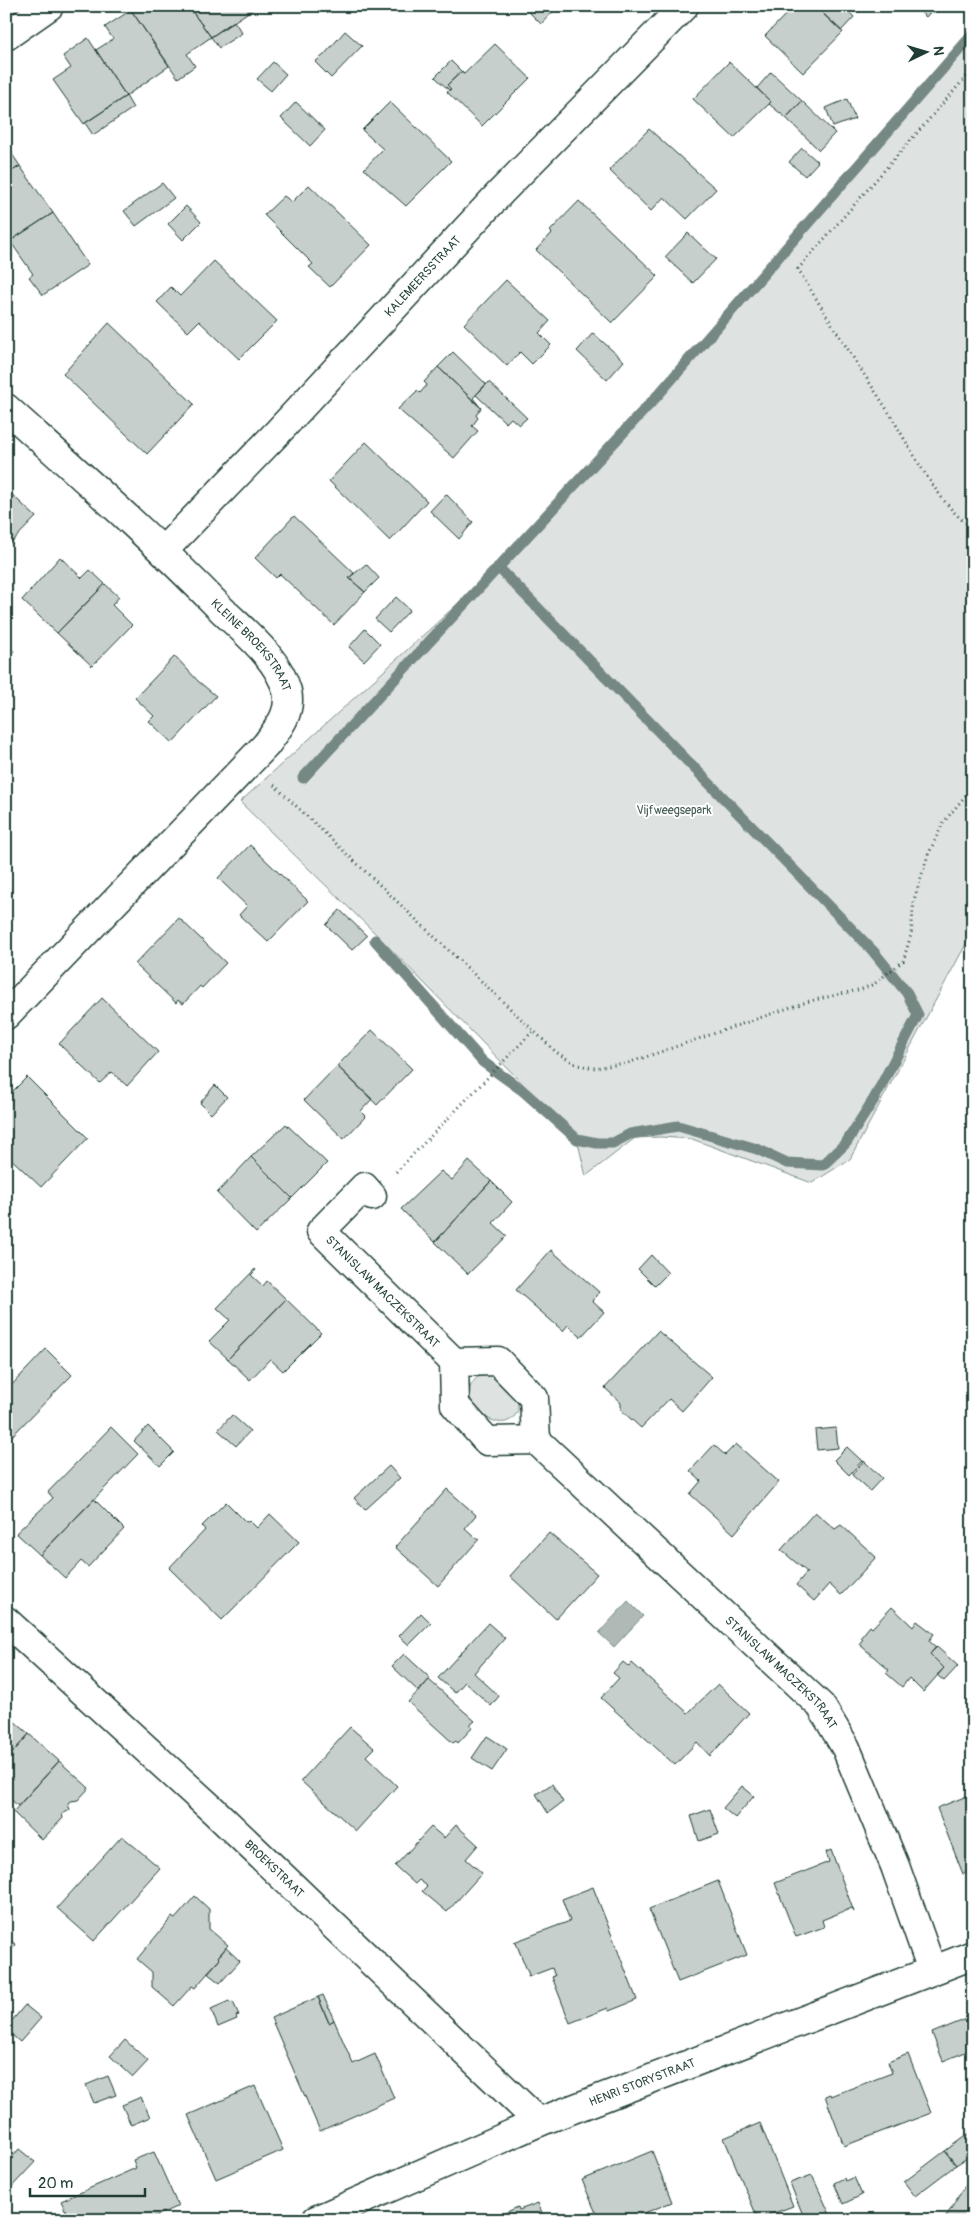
<svg xmlns="http://www.w3.org/2000/svg" width="979" height="2226" font-family="Pangolin,sans-serif">
	<style>
		.green { fill: #dee3e2; stroke: #7e908b }
		.water { fill: #afbab7; stroke: #758883 }
		.lines { fill: none; stroke-linecap: round; stroke-linejoin: round }
		.stream { stroke: #758883; stroke-width: 11 }
		.building { fill: #c7cfcc; stroke: #1f3d34 }
		.minor-casing { stroke: #1f3d34; stroke-width: 31 }
		.path { stroke: #1f3d34; stroke-width: 3; stroke-dasharray: 1 4; stroke-linecap: butt }
		.minor { stroke: #fff; stroke-width: 28 }
		.labels { text-anchor: middle; dominant-baseline: central; stroke-width: 4; stroke-linejoin: round; paint-order: stroke }
		.street-label { font-size: 12px; fill: #1f3d34; stroke: #fff }
		.park-label { font-size: 12px; fill: #455e57; stroke: #fff }
	</style>
	<rect width="100%" height="100%" fill="#fff"/>
	<filter id="ink" filterUnits="userSpaceOnUse"><feTurbulence type="fractalNoise" baseFrequency=".02" numOctaves="2"/><feDisplacementMap in="SourceGraphic" scale="10" xChannelSelector="R" yChannelSelector="G"/><feConvolveMatrix kernelMatrix="1 2 1 2 8 2 1 2 1" color-interpolation-filters="sRGB"/></filter>
	<g filter="url(#ink)">
		<path class="green" d="M973 34V931L850 1159 812 1183 692 1139 660 1137 635 1138 586 1176 577 1139 378 936 240 802 498 567 658 395Z
			M486 1373C502 1377 533 1405 510 1420 491 1433 445 1389 486 1373Z"/>
		<path class="water" d="M628 1601 643 1616 614 1647 599 1633Z"/>
		<g class="lines">
			<path class="stream" d="M303 778 658 395 973 34
				M375 940 483 1062 522 1090 577 1139 597 1143H613L630 1134 678 1126 757 1149 787 1163 823 1165 846 1143 874 1099 918 1015 907 993 873 951 498 567"/>
		</g>
		<path class="building" d="M136 6H188L211 37 187 54 195 66 178 78 131 10Z
			M188 6H251L253 9 211 37Z
			M523 6H558L541 24Z
			M787 6H815L843 32 803 73 765 36 790 10Z
			M825 6H843L854 17 841 31 820 11Z
			M918 6H936L926 17 916 8Z
			M131 10 169 66 126 96 96 50 113 39 105 27Z
			M234 21 242 33 219 48 211 37Z
			M345 31 362 46 331 78 315 62 324 55Z
			M88 38 126 96 84 124 53 80 71 68 63 56Z
			M495 44 530 78 482 126 447 92 451 89 447 85 461 72 464 74Z
			M451 61 464 74 461 72 447 85 451 89 449 90 435 77Z
			M273 62 286 74 271 91 257 79Z
			M729 62 771 102 734 138 693 99Z
			M771 72 802 101 786 118 769 104 771 102 757 88Z
			M126 96 133 108 93 135 85 123Z
			M847 99 855 119 833 127 826 108Z
			M802 101 835 133 819 150 786 118Z
			M296 102 325 130 310 146 281 118Z
			M390 102 451 161 406 206 364 169 383 149 362 130Z
			M649 129 716 189 687 219 664 197 651 211 609 170Z
			M6 145 20 166 6 175Z
			M802 148 818 162 805 176 789 162Z
			M20 166 53 213 10 241 6 235V175Z
			M162 183 174 198 136 226 124 211Z
			M309 185 371 245 330 287 309 267 313 264 264 215 284 196 292 202Z
			M579 201 658 276 612 323 536 250 552 233 550 231Z
			M186 206 201 222 183 240 168 224Z
			M53 213 88 265 43 295 29 277 33 274 10 241Z
			M688 233 716 259 693 283 665 257Z
			M214 261 277 321 239 359 199 321 188 332 157 302 171 287 180 296Z
			M506 280 550 321 539 333 551 345 532 364 520 352 507 366 464 324Z
			M109 323 194 404 147 454 63 374Z
			M593 333 624 361 607 380 577 351Z
			M453 352 486 384 473 398 481 408 438 367Z
			M438 367 481 408 476 415 478 418 472 426 478 431 454 458 398 409 417 391V390L420 393 427 385 424 382Z
			M489 382 527 418 519 425 511 418 506 423 476 395Z
			M366 442 427 501 390 541 329 481Z
			M6 489 36 517 6 548Z
			M446 494 473 522 459 539 430 511Z
			M294 516 354 573 349 578 365 592 334 625 280 574 276 578 255 558Z
			M60 557 82 578 90 570 105 584 57 633 22 600Z
			M366 564 379 578 365 592 349 578Z
			M105 584 119 597 112 605 132 625 92 666 57 633Z
			M396 597 410 610 389 632 375 619Z
			M365 629 380 644 364 661 349 647Z
			M6 643 14 651 6 660Z
			M175 656 198 681 216 696 172 743 149 721 154 716 135 698Z
			M250 845 308 901 268 942 239 915 247 906 218 878Z
			M340 910 367 936 352 950 326 925Z
			M179 918 226 963 202 988 200 986 183 1004 178 1000 176 1003 135 964Z
			M102 998 158 1052 127 1086 112 1072 100 1083 59 1044Z
			M372 1030 412 1069 377 1105 337 1066Z
			M337 1066 372 1099 361 1111 366 1116 344 1139 304 1100Z
			M27 1077 88 1138 41 1187 6 1154V1098Z
			M215 1085 227 1097 211 1114 200 1103Z
			M286 1124 327 1163 292 1198 251 1157Z
			M251 1157 292 1198 256 1233 217 1193Z
			M469 1161 491 1181 435 1242 401 1209 441 1171 452 1180Z
			M491 1181 512 1202 493 1223 507 1236 468 1274 435 1242Z
			M551 1250 599 1292 592 1301 604 1312 581 1337 568 1325 563 1331 516 1290Z
			M651 1255 668 1273 655 1286 638 1269Z
			M255 1269 256 1270 251 1275 263 1286 267 1281 286 1299 228 1359 209 1341 230 1320 217 1308Z
			M286 1299 321 1333 283 1371 270 1359 250 1380 228 1359Z
			M658 1331 712 1377 682 1411 669 1399 641 1428 621 1410V1403L605 1388Z
			M46 1349 72 1375 6 1442V1391Z
			M232 1415 250 1431 236 1446 218 1430Z
			M148 1426 174 1452 160 1466 134 1441Z
			M111 1427 138 1454 40 1555 16 1533 53 1498 48 1492Z
			M836 1428 838 1448 817 1450 815 1430Z
			M736 1444 779 1482 734 1534 690 1494 701 1481 690 1471 714 1445 725 1455Z
			M847 1447 862 1461 849 1475 834 1460Z
			M864 1461 882 1478 870 1491 852 1475Z
			M389 1466 400 1478 365 1510 354 1498Z
			M447 1489 476 1515 465 1528 477 1539H479L438 1586 395 1547Z
			M94 1499 124 1529 88 1567 81 1561 65 1578 40 1555Z
			M226 1502 246 1522 249 1520 257 1528 270 1514 299 1542 222 1620 169 1568 205 1530 202 1526Z
			M815 1512 835 1529 841 1525 876 1557 841 1595 829 1584 814 1601 796 1585 807 1572 781 1550Z
			M549 1533 597 1574 556 1619 510 1576Z
			M892 1607 913 1627 917 1621 934 1634 929 1641 936 1647 930 1654 944 1668 923 1692 909 1678 902 1687 886 1673 889 1670 859 1644 863 1639 861 1637 870 1626 872 1628Z
			M421 1613 431 1623 409 1645 399 1636Z
			M488 1623 505 1638 474 1673 499 1696 491 1706 465 1682 455 1693 438 1678Z
			M937 1647 958 1666 944 1681 937 1675 944 1668 930 1654Z
			M404 1654 430 1678 419 1692 392 1666Z
			M623 1662 629 1667 632 1663 688 1713 718 1684 749 1713 710 1756 697 1742 675 1765 601 1698 619 1678 613 1673Z
			M429 1680 475 1721 470 1725 473 1727 458 1743 456 1741 453 1743 408 1702Z
			M6 1714 29 1734 6 1760Z
			M350 1727 374 1748 366 1756 397 1786 356 1831 301 1781Z
			M29 1734 59 1761 18 1806 6 1795V1760Z
			M487 1736 507 1749 492 1771 472 1758Z
			M59 1761 89 1788 78 1800 71 1801 68 1804 70 1810 62 1814 63 1818 42 1840 13 1812Z
			M552 1784 563 1802 548 1813 536 1794Z
			M742 1786 754 1796 735 1818 723 1808Z
			M967 1796 969 1804 973 1802V1870L963 1874 937 1808Z
			M710 1809 719 1834 699 1841 691 1816Z
			M456 1825 478 1845 466 1859 482 1873 447 1912 422 1891 427 1886 419 1880 415 1884 395 1866 431 1827 444 1838Z
			M122 1836 160 1868 94 1941 57 1908Z
			M831 1850 854 1912 852 1908 822 1920 824 1927 796 1937 775 1883 829 1862 826 1852Z
			M718 1881 747 1955 678 1982 649 1909Z
			M593 1887 637 2000 609 2011 608 2008 570 2023 552 1977 555 1976 552 1968 528 1977 529 1975 516 1943 514 1942 570 1921 562 1899Z
			M195 1896 209 1909V1929L228 1945 218 1957 220 1959 195 1988 192 1986 174 2006 152 1987V1972L137 1959 172 1917 175 1919Z
			M6 1936 16 1945 6 1955Z
			M226 1948 240 1961 220 1983 207 1973 220 1959 218 1957Z
			M323 1995 334 2020 329 2023 318 1997Z
			M318 1997 329 2023 334 2020 353 2064 375 2054 394 2098 320 2131 271 2018Z
			M229 2001 230 2003 233 2002 239 2015 236 2016 237 2019 218 2027 211 2009Z
			M25 2005 41 2018 20 2042 6 2030V2028Z
			M969 2018 973 2027V2049L943 2061 932 2033Z
			M125 2040 148 2061 133 2077 110 2056Z
			M908 2054 931 2113 844 2146 825 2096 830 2094 831 2096 892 2073 888 2062Z
			M108 2076 116 2095 94 2103 86 2085Z
			M255 2086 283 2150 216 2179 188 2115Z
			M141 2097 150 2117 131 2125 122 2105Z
			M760 2123 793 2206 758 2219 724 2138Z
			M973 2128V2154L956 2165 945 2151 968 2134Z
			M19 2149 35 2162 6 2193V2161L8 2162Z
			M652 2151 672 2202 627 2220H599L582 2180Z
			M945 2151 956 2165 915 2196 904 2182Z
			M154 2152 178 2206 147 2220H70L61 2201 136 2168 133 2160Z
			M973 2173V2220H944Z
			M812 2175 832 2219 831 2220H805L790 2183Z
			M854 2177 862 2195 843 2204 834 2183 844 2178 845 2181Z
			M538 2203 545 2220H489L518 2207 519 2210Z"/>
		<g class="lines">
			<g class="minor-casing">
				<g id="minor">
					<path d="M6 36 49 6"/>
					<path id="s1" d="M6 408C78 473 151 537 219 607 243 631 278 657 287 691 292 713 278 728 266 745L6 1015"/>
					<path id="s2" d="M163 551 277 433 501 192 684 6"/>
					<path id="s3" d="M372 1196 364 1187 321 1231 454 1362"/>
					<path id="s4" d="M536 1440 487 1441 455 1405 454 1362 498 1361 534 1398 536 1440 821 1706 846 1748 895 1866 932 1970"/>
					<path id="s5" d="M6 1621 214 1811 539 2122"/>
					<path id="s6" d="M316 2220 539 2122 973 1955"/>
				</g>
			</g>
			<path class="path" d="M973 69 798 269C827 317 857 364 888 411 907 442 942 512 973 527
				M274 785 556 1052 577 1065 595 1068 628 1063 806 1002 862 989 874 984 903 961 911 935 914 900 928 855 943 823 966 795 973 791
				M396 1172 533 1031"/>
			<use href="#minor" class="minor"/>
		</g>
	</g>
	<g class="labels">
		<g class="street-label">
			<text stroke="none"><textPath href="#s2" startOffset="378">KALEMEERSSTRAAT</textPath></text>
			<text stroke="none"><textPath href="#s1" startOffset="342">KLEINE BROEKSTRAAT</textPath></text>
			<text stroke="none"><textPath href="#s3" startOffset="160">STANISLAW MACZEKSTRAAT</textPath></text>
			<text stroke="none"><textPath href="#s4" startOffset="616">STANISLAW MACZEKSTRAAT</textPath></text>
			<text stroke="none"><textPath href="#s5" startOffset="365">BROEKSTRAAT</textPath></text>
			<text stroke="none"><textPath href="#s6" startOffset="354">HENRI STORYSTRAAT</textPath></text>
		</g>
		<g class="park-label">
			<text x="674" y="810">Vijfweegsepark</text>
		</g>
	</g>
	<rect width="979" height="2226" fill="none" stroke="#fff" stroke-width="25"/>
	<rect x="12" y="12" width="954" height="2201" fill="none" stroke="#1f3d34" stroke-width="2" filter="url(#ink)"/>
	<g transform="translate(926 52) rotate(85)" stroke="#ffffff" stroke-width="4" paint-order="stroke">
	<path d="M0-4L9 19L0 12L-9 19Z" fill="#1f3d34"/>
	<text y="-8" font-size="14" font-weight="bold" text-anchor="middle" fill="#1f3d34">N</text>
	</g>
	<path d="M30 2188v8h115v-8" fill="none" stroke="#1f3d34" stroke-width="2.5"/>
	<text x="38" y="2188" font-size="15" fill="#1f3d34" stroke="#ffffff" stroke-width="4" paint-order="stroke">20 m</text>
</svg>
